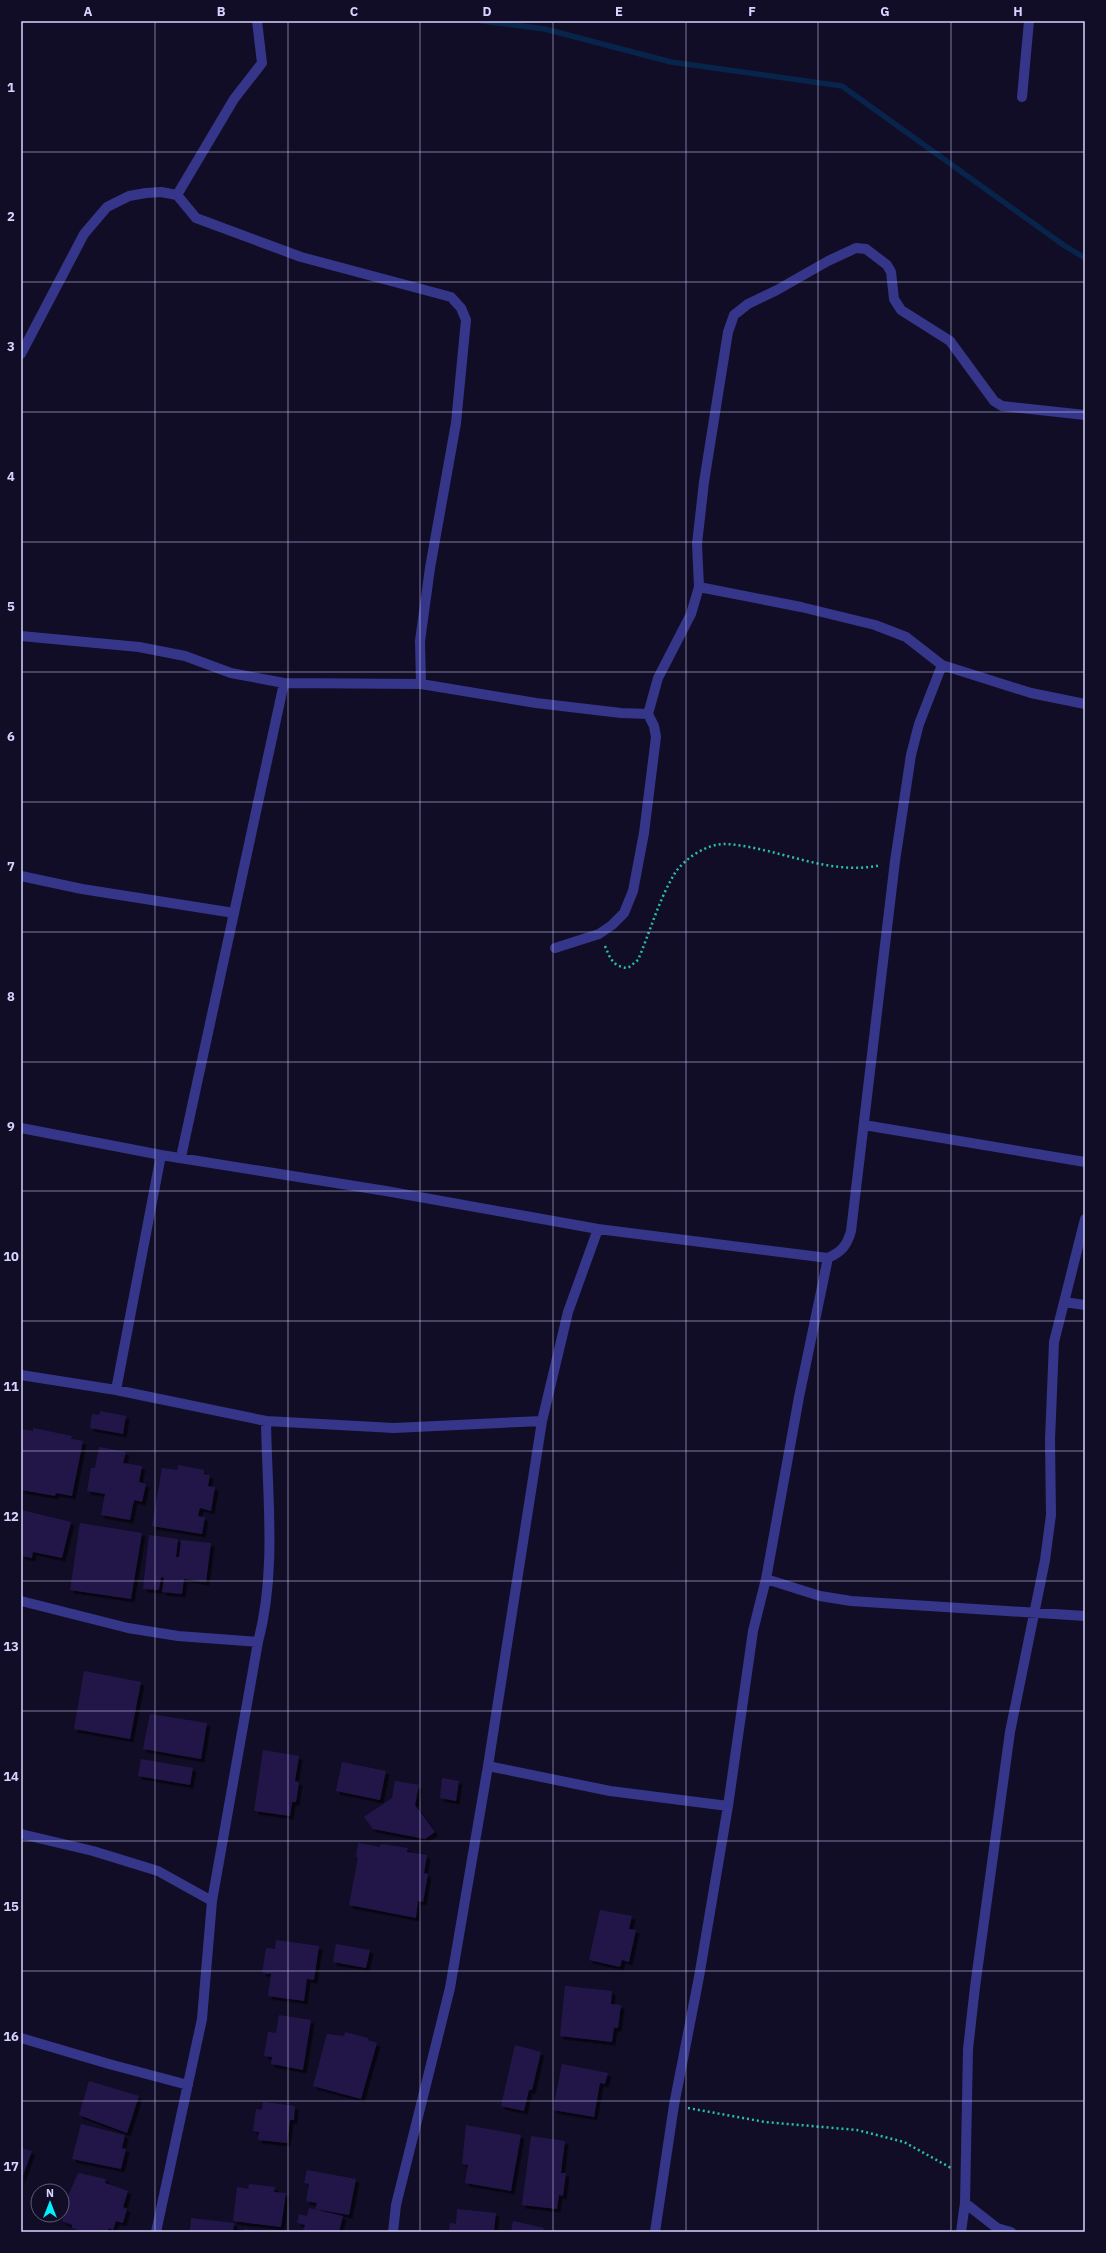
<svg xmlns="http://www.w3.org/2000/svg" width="1106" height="2253" font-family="'IBM Plex Sans',sans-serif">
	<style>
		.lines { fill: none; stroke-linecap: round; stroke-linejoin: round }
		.stream { stroke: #08244b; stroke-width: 5.5 }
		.building { fill: #201849; filter: url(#shadow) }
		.path { stroke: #27bfaf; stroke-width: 2.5; stroke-dasharray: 2 3; stroke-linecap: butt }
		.street { stroke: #353689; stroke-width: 10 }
		.grid { fill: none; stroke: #d6d3ff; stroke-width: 1; stroke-opacity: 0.55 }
		.neatline { fill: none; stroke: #d6d3ff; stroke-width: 1.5 }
		.grid-label { font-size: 13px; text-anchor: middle; font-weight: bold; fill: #d6d3ff }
	</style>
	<defs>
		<filter id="shadow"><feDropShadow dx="3.5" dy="3.5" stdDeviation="0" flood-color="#0009"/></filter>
	</defs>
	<rect width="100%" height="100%" fill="#110d27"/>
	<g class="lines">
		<path class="stream" d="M482 21 545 29 671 62 842 86 1065 246 1085 258"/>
	</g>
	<path class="building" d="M100 1411 126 1416 123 1434 90 1428 92 1414 99 1415Z
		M33 1428 72 1436 71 1439 83 1441 72 1496 56 1493 55 1496 21 1490V1429L33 1431Z
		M99 1447 126 1452 123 1463 142 1466 139 1482 146 1484 142 1502 134 1500 130 1520 101 1515 105 1494 87 1491 91 1468H95Z
		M178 1465 204 1470V1474L210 1475 208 1486 215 1487 211 1511 200 1508 198 1516 205 1517 202 1534 152 1526 162 1468 178 1470Z
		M21 1510 71 1522 62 1558 33 1552 32 1558 21 1556Z
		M80 1523 142 1533 131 1599 70 1590Z
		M149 1535 178 1539 176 1557H179L181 1540 211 1543 206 1582 184 1579 182 1594 162 1592 164 1578 161 1577 159 1590 143 1589Z
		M84 1671 141 1682 130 1739 74 1729Z
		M150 1714 207 1723 201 1759 143 1749Z
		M263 1750 299 1756 295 1781 299 1782 296 1802H292L290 1816 254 1811Z
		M141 1759 193 1768 190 1785 138 1776Z
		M342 1762 386 1771 380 1800 336 1791Z
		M442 1778 459 1781 456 1801 440 1798Z
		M395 1781 419 1785 415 1805 435 1832 425 1839 373 1829 364 1817 392 1798Z
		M358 1843 380 1847 381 1844 408 1848 407 1852 427 1855 424 1873 428 1874 423 1902 418 1901 416 1918 349 1905 358 1857H356Z
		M600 1910 632 1916 629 1929 636 1930 629 1962 622 1960 620 1967 589 1960Z
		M276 1940 319 1946 314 1980 307 1979 304 2001 268 1996 271 1974 262 1973 266 1948 275 1949Z
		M336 1944 370 1950 366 1968 333 1962Z
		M565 1986 612 1991 611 2004 621 2005 618 2028H614L612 2042 560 2036Z
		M279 2015 311 2020 303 2070 271 2064 272 2057 264 2056 268 2032 276 2033Z
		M345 2032 368 2038V2040L377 2043 361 2099 313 2086 327 2034 344 2036Z
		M515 2045 541 2052 532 2090H529L524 2111 501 2106Z
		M562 2064 608 2073 605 2084 600 2083 594 2117 553 2110Z
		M89 2081 139 2096 127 2133 79 2115Z
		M263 2102 295 2106 294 2120H290L287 2143 258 2140 259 2132 253 2131 256 2109 262 2110Z
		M81 2124 125 2135 122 2148 126 2149 121 2169 72 2159Z
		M466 2125 521 2135 511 2191 465 2183 468 2165 462 2164Z
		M531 2136 565 2141 561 2173H566L563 2196 559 2195 557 2209 522 2205Z
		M21 2148 32 2151 21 2181Z
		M307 2170 356 2179 349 2215 315 2209 317 2203 306 2201 309 2184 304 2183Z
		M78 2173 106 2179 105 2183 128 2191 123 2207 127 2209 123 2223 116 2221 113 2230 109 2228 107 2232H84L72 2228V2225L62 2221 68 2204 65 2203Z
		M249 2184 275 2187 274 2192 286 2193 281 2227 233 2221 237 2187 248 2189Z
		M309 2208 343 2216 339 2232H303L305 2225 297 2223 299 2214 307 2216Z
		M457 2209 496 2213 494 2230H499V2232H449L450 2223 456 2224Z
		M191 2218 234 2223 233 2232H190Z
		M513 2221 544 2228 543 2232H511Z
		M244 2229 260 2231V2232H243Z"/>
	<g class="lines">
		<path class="path" d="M605 946C610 958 613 967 628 968L638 960C650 932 659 899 675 873 685 858 708 843 726 844 777 847 829 877 881 865
			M688 2108 765 2122 857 2130 904 2142 951 2168"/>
		<path class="street" d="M1022 97 1029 21
			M177 195 234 99 262 63 257 21
			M21 354 84 234 107 207 129 196 146 193 161 192 177 195 196 218 301 257 451 297 461 308 466 320 456 423 430 568 420 641 421 684
			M699 587 801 607 875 625 906 637 942 665 1031 693 1085 704
			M21 636 139 647 185 656 231 673 284 683 421 684 536 703 621 713 648 714
			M21 876 82 889 234 913
			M555 948 599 934 612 925 624 913 633 891 644 833 656 737 654 726 648 714 658 678 691 614 699 587 697 544 704 482 728 332 734 315 748 304 777 290 828 261 856 248 866 249 887 265 891 272 894 299 901 310 950 341 994 401 1002 406 1085 415
			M864 1125 1085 1162
			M21 1128 161 1155 386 1191 598 1229 828 1258C841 1252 847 1246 851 1231L895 861 911 755 919 724 942 665
			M181 1157 284 683
			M1064 1302 1085 1305
			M21 1375 116 1390 266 1421 394 1428 542 1421
			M116 1390 161 1155
			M766 1579 820 1596 851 1601 1085 1616
			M21 1601 128 1628 178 1636 258 1642C277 1571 267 1494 266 1421
			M488 1766 610 1791 728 1806
			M21 1834 93 1851 158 1871 212 1901
			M21 2038 109 2064 188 2085
			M965 2203 997 2228 1011 2232
			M156 2232 202 2019 212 1901 258 1642
			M393 2232 396 2205 450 1988 488 1766 542 1421 568 1312 598 1229
			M655 2232 674 2105 699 1977 728 1806 753 1631 766 1579 799 1397 828 1258
			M961 2232 965 2203 968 2049 975 1987 1010 1732 1045 1560 1051 1515 1050 1440 1054 1342 1085 1219"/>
	</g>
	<path class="grid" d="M155 21V2232M288 21V2232M420 21V2232M553 21V2232M686 21V2232M818 21V2232M951 21V2232M21 152H1085M21 282H1085M21 412H1085M21 542H1085M21 672H1085M21 802H1085M21 932H1085M21 1062H1085M21 1191H1085M21 1321H1085M21 1451H1085M21 1581H1085M21 1711H1085M21 1841H1085M21 1971H1085M21 2101H1085"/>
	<rect width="1106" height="2253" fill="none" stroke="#110d27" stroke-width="44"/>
	<g transform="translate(50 2203)"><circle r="19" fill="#110d27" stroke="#605c7d"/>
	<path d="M0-3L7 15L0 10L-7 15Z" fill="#00f0fe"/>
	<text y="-6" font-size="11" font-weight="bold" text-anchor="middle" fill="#d6d3ff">N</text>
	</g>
	<rect x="22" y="22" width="1062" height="2209" class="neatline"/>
	<g class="grid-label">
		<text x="88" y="16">A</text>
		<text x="221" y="16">B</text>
		<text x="354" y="16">C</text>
		<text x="487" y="16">D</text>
		<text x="619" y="16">E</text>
		<text x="752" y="16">F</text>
		<text x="885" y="16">G</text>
		<text x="1018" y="16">H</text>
		<text x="11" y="92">1</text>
		<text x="11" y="221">2</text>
		<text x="11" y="351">3</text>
		<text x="11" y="481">4</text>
		<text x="11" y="611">5</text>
		<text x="11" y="741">6</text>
		<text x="11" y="871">7</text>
		<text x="11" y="1001">8</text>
		<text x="11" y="1131">9</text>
		<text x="11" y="1261">10</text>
		<text x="11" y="1391">11</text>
		<text x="11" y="1521">12</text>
		<text x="11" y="1651">13</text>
		<text x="11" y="1781">14</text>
		<text x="11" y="1911">15</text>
		<text x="11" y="2041">16</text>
		<text x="11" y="2171">17</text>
	</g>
</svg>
